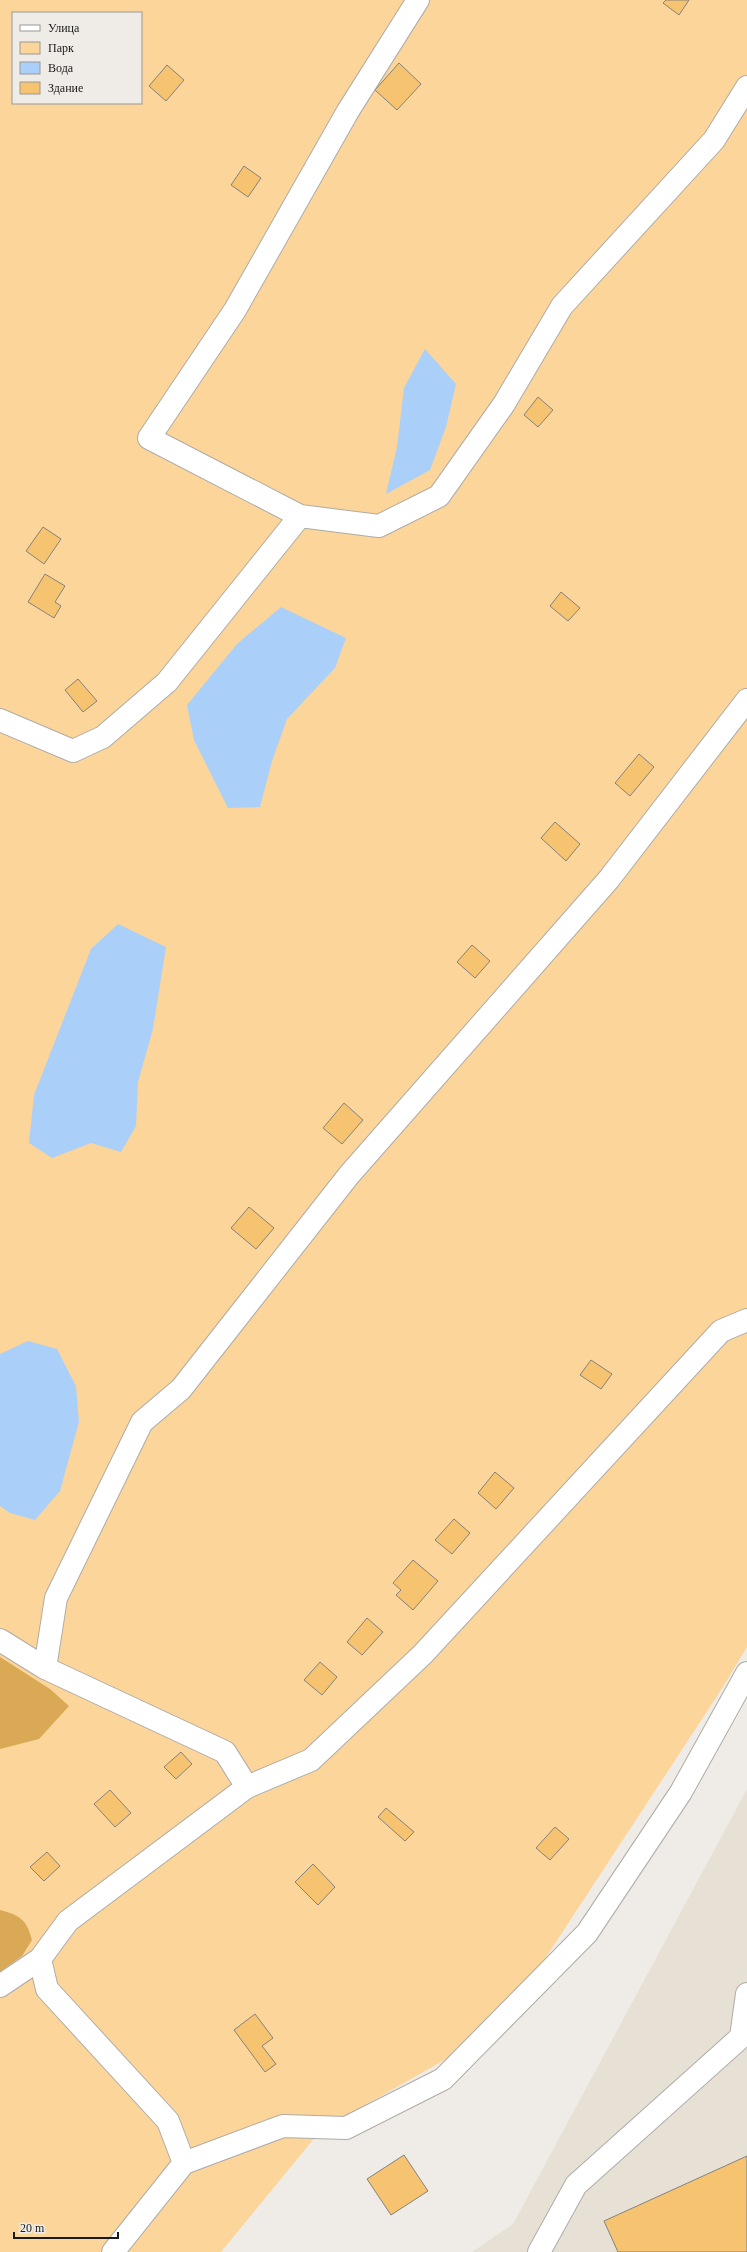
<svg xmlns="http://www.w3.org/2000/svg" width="747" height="2252" font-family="Georgia,serif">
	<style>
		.built { fill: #e7e0d5 }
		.green { fill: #fbd59a; fill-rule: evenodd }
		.forest { fill: #daa955 }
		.water { fill: #aad0f9 }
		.building { fill: #f6c471; stroke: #84817d }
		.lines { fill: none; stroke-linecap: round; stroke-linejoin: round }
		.minor-casing { stroke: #aeaca8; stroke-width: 24 }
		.minor { stroke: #fff; stroke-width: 22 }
	</style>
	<rect width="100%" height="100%" fill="#efece8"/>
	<path class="built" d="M747 1789V2252H472L513 2224Z"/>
	<path class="green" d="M0 0H747V1647L723 1687 499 2029 321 2130 221 2252H0ZM13 13H141V103H13Z"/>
	<path class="forest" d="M0 1657 50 1689 69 1706 39 1739 0 1749Z
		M0 1910C20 1915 27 1920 32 1940L22 1956 0 1972Z"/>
	<path class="water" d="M425 349 456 384 446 427 430 470 386 494 397 447 404 388Z
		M281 607 346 638 335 668 287 719 272 761 260 807 228 808 194 740 187 705 237 644Z
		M118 924 166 947 153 1029 138 1082 136 1126 121 1152 91 1143 52 1158 29 1143 34 1095 91 949Z
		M28 1341 57 1349 76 1386 79 1422 60 1491 35 1520 10 1513 0 1506V1354Z"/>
	<path class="building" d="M666 0H689L679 15 663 3Z
		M399 63 421 84 397 110 375 90Z
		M167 65 184 80 166 101 149 86Z
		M244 166 261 178 248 197 231 185Z
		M538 397 553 410 538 427 524 415Z
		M43 527 61 539 44 564 26 551Z
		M45 574 65 586 55 602 61 606 54 618 28 602Z
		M561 592 580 608 568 621 550 606Z
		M78 679 97 701 83 712 65 690Z
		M639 754 654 767 630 796 615 783Z
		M555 822 580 844 566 861 541 838Z
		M472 945 490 961 475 978 457 962Z
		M344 1103 363 1120 342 1144 323 1128Z
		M249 1207 274 1228 256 1249 231 1228Z
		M591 1360 612 1374 601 1389 580 1375Z
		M495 1472 514 1488 496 1509 478 1493Z
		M454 1519 470 1533 452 1554 435 1540Z
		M413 1560 438 1581 413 1610 396 1595 401 1590 393 1583Z
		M367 1618 383 1632 362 1655 347 1642Z
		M320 1662 337 1677 322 1695 304 1680Z
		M181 1752 192 1764 176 1779 164 1767Z
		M110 1790 131 1813 115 1827 94 1804Z
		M386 1808 414 1832 405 1841 378 1817Z
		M555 1827 569 1839 550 1860 536 1848Z
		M47 1852 60 1866 44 1881 30 1867Z
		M313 1864 335 1887 318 1905 295 1882Z
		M255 2014 273 2038 262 2046 276 2064 265 2072 234 2030Z
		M404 2155 428 2191 391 2215 367 2179Z
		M747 2156V2252H618L604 2221Z"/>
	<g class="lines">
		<g class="minor-casing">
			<path id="minor" d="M300 516 149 438 235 310 348 111 418 0
				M0 720 73 751 103 737 167 682 300 516 379 526 439 496 504 404 562 306 714 140 747 87
				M0 1640 45 1668 225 1752 247 1787
				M45 1668 56 1598 142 1422 181 1389 349 1175 609 879 747 700
				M0 1986 40 1959
				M184 2163 168 2121 47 1989 40 1959 68 1921 247 1787 311 1760 423 1654 721 1331 747 1320
				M113 2252 184 2163 283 2126 346 2128 443 2079 587 1933 681 1792 747 1673
				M539 2252 576 2185 741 2037 747 1994"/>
		</g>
		<use href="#minor" class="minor"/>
	</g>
	<rect x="12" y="12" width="130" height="92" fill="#efece8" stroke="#9a9895"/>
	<rect x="20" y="25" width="20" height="6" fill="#ffffff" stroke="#9a9895"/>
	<text x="48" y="32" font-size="12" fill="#1b1a18">Улица</text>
	<rect x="20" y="42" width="20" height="12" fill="#fbd59a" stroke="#9a9895"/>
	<text x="48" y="52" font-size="12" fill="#1b1a18">Парк</text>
	<rect x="20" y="62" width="20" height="12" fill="#aad0f9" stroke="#9a9895"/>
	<text x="48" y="72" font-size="12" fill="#1b1a18">Вода</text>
	<rect x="20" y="82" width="20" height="12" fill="#f6c471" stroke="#9a9895"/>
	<text x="48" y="92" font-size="12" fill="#1b1a18">Здание</text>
	<path d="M14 2232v6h104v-6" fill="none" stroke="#1b1a18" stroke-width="2"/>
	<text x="20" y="2232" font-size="12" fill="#1b1a18" stroke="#efece8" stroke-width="3" paint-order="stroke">20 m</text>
</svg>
